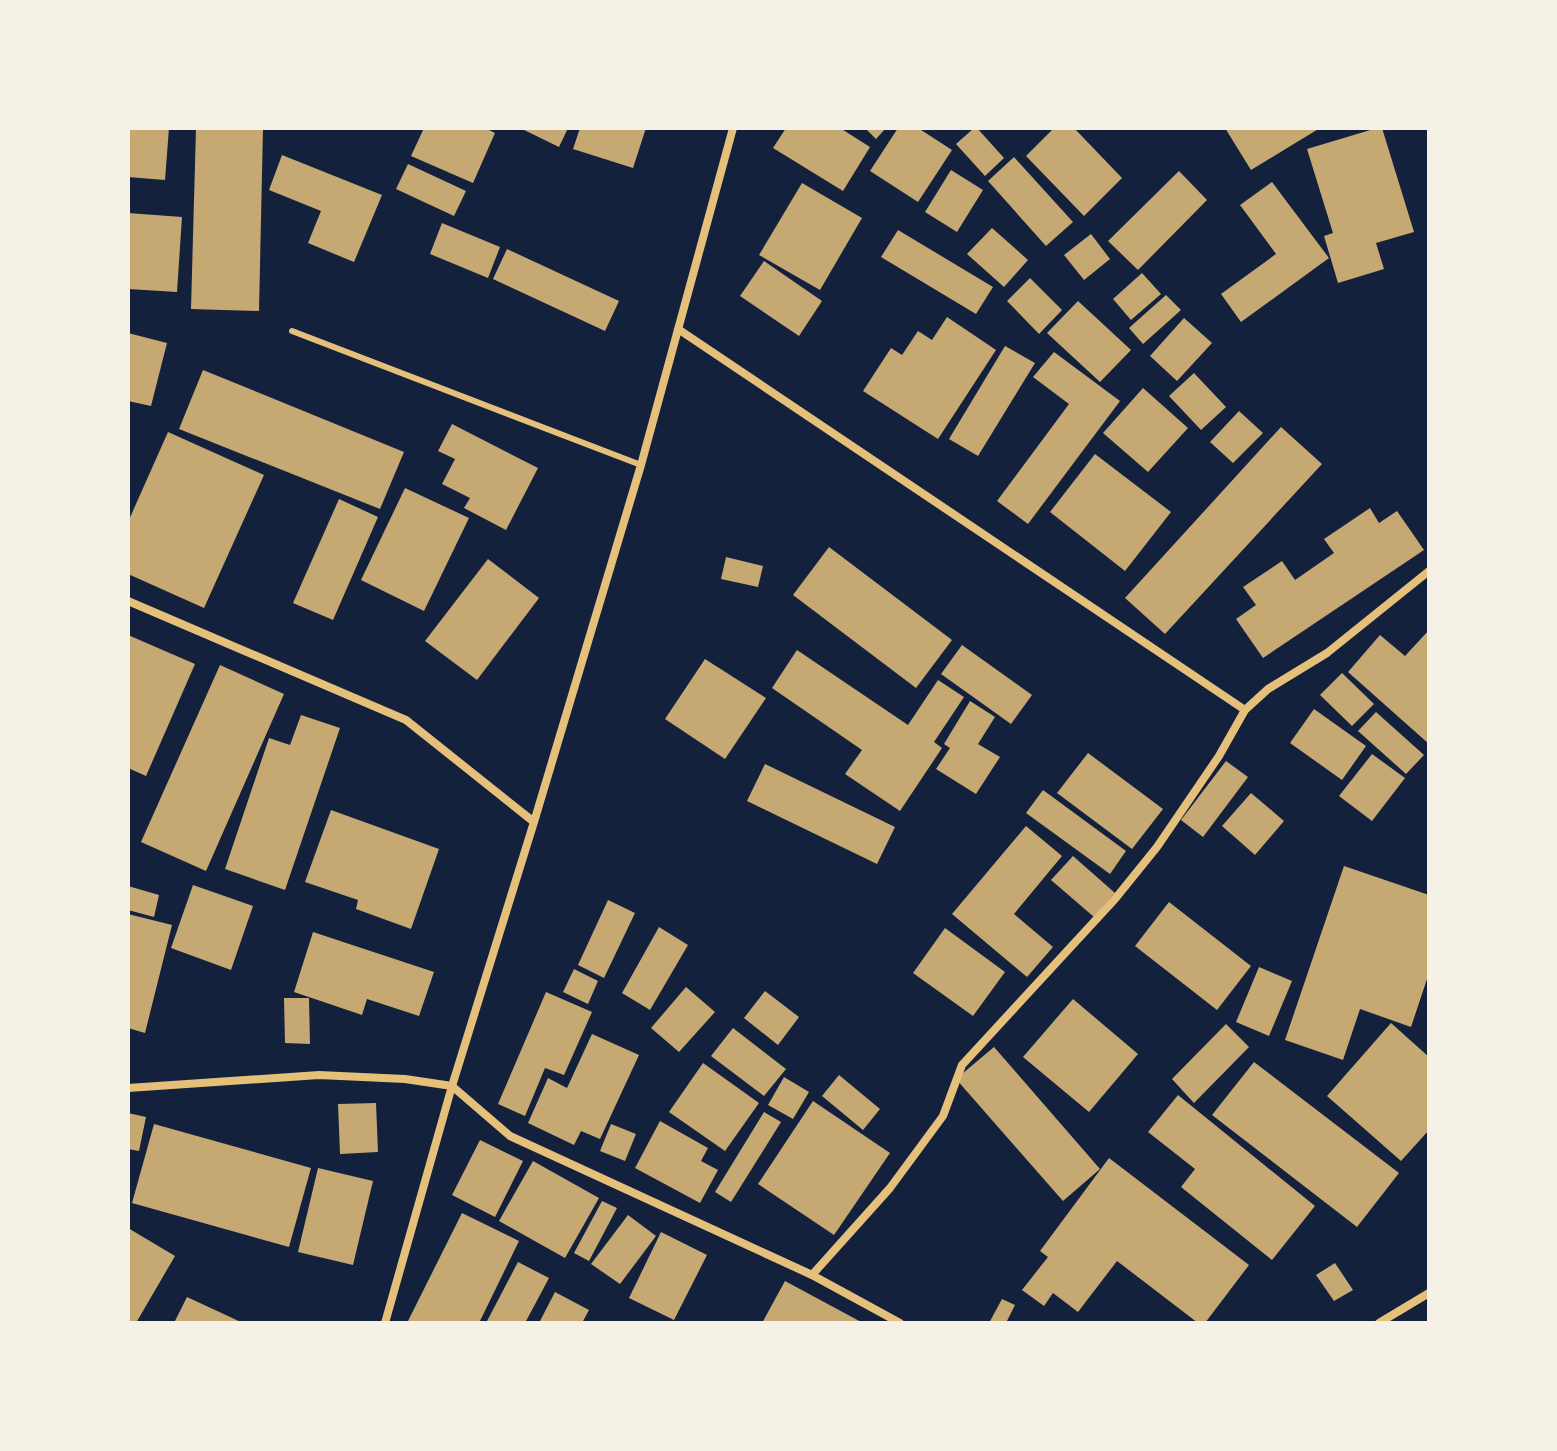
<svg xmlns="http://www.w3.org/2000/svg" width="1557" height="1451" font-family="Commissioner,sans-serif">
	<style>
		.building { fill: #c6a872 }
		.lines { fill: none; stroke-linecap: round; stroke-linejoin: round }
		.service { stroke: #e5c07b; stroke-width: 6 }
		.minor { stroke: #e5c07b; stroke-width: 8 }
	</style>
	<rect width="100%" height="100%" fill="#14213d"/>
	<path class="building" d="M128 128H169L165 180 128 177Z
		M196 128H263L259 311 191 309Z
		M424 128H485L495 133 473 183 411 156Z
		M520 128H568L559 147Z
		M580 128H646L633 168 573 149Z
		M786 128H840L870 147 843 191 773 148Z
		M865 128H886L876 139Z
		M898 128H918L952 150 918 202 870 171Z
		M974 128H977L1004 158 985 176 956 144Z
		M1054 128H1074L1122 178 1084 216 1026 156Z
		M1225 128H1320L1251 170Z
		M1377 128H1382L1414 232 1376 243 1384 269 1338 283 1324 236 1333 233 1307 149Z
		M282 155 382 195 354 262 308 243 321 211 269 190Z
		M1014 157 1073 222 1046 246 988 181Z
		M408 164 466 191 454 216 396 189Z
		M951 170 983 190 957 232 925 212Z
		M1179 171 1207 200 1138 270 1108 241Z
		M1272 182 1329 258 1241 322 1221 294 1276 254 1240 205Z
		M802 183 862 218 820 290 759 255Z
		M128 213 182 217 177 292 128 289Z
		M442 223 500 247 488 278 430 254Z
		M992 228 1028 260 1004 287 967 254Z
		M898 230 993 287 976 314 881 257Z
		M1091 234 1110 259 1084 280 1064 255Z
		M507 249 619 301 605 331 493 279Z
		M764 261 822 301 799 336 740 296Z
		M1142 273 1161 294 1131 320 1113 299Z
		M1030 278 1062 310 1039 334 1007 301Z
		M1166 295 1181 310 1143 344 1129 328Z
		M1078 301 1131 350 1100 382 1047 333Z
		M947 317 996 350 938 439 863 391 891 348 902 355 918 331 932 340Z
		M1184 318 1212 343 1177 381 1150 356Z
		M128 333 167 343 151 406 128 401Z
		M1005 346 1035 363 978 456 949 439Z
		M1054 352 1120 401 1028 524 997 501 1069 404 1033 377Z
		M203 370 404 452 380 509 179 429Z
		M1194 373 1226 407 1201 430 1169 396Z
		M1143 388 1188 428 1148 472 1103 433Z
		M1239 411 1263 433 1233 463 1210 442Z
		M452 424 538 468 506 530 464 508 470 498 442 484 455 459 438 451Z
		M1281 427 1322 464 1165 634 1125 598Z
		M168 432 264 475 204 608 128 574V522Z
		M1095 454 1171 512 1125 571 1050 512Z
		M405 488 469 518 424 611 361 580Z
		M339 499 378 517 333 620 293 603Z
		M1370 508 1379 523 1397 511 1424 550 1263 658 1236 619 1256 605 1243 587 1282 561 1295 580 1334 553 1324 539Z
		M829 547 952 640 916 688 793 595Z
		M726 557 763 566 758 587 721 579Z
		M488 559 539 598 477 680 425 641Z
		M1429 630V744L1348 672 1380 635 1405 656Z
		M128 635 195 664 146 776 128 768Z
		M962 645 1032 695 1011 724 941 674Z
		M797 650 908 725 938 680 964 697 934 742 942 748 900 811 845 774 862 750 772 688Z
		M705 659 766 698 725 759 665 719Z
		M220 665 284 694 206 871 141 842Z
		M1342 673 1374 704 1352 726 1320 695Z
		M970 701 995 717 978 744 1000 757 976 794 936 769 950 748 944 744Z
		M1314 709 1366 746 1342 780 1290 743Z
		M1376 712 1424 755 1406 774 1358 731Z
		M301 715 340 728 285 890 225 869 269 738 290 745Z
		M1088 753 1163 809 1132 849 1057 793Z
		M1372 754 1405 778 1372 821 1339 796Z
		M1226 761 1248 777 1203 837 1181 820Z
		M765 764 895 827 877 864 747 801Z
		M1043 790 1126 851 1110 874 1026 813Z
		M1251 793 1284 821 1255 855 1222 826Z
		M331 810 439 849 411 929 356 909 358 900 305 882Z
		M1026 826 1062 856 1014 914 1053 947 1027 977 952 914Z
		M1073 856 1115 893 1094 917 1051 880Z
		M1344 866 1429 895V973L1411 1027 1360 1009 1343 1060 1285 1040Z
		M193 885 253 906 231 970 171 948Z
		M128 886 159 895 154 917 128 910Z
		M608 900 635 913 604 978 578 965Z
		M1169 902 1251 966 1217 1010 1135 946Z
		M128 914 172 925 145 1033 128 1028Z
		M659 927 688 945 650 1010 622 993Z
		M945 928 1005 972 973 1016 913 973Z
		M313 932 434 972 419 1016 367 999 362 1015 294 992Z
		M1259 967 1292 981 1269 1036 1236 1022Z
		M574 969 598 981 588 1004 563 992Z
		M686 987 715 1012 679 1052 651 1028Z
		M765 991 799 1017 778 1045 744 1018Z
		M546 992 592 1012 564 1075 545 1068 525 1116 498 1104Z
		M284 998H309L310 1044 285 1043Z
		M1073 999 1138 1054 1089 1112 1023 1057Z
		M1391 1023 1429 1057V1130L1401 1161 1327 1096Z
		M1226 1024 1249 1047 1194 1103 1172 1079Z
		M733 1028 786 1069 764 1096 711 1056Z
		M592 1034 639 1055 600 1139 581 1131 574 1145 528 1123 548 1078 567 1088Z
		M994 1047 1100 1169 1063 1201 956 1079Z
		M1254 1062 1399 1173 1357 1227 1212 1115Z
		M703 1063 759 1103 725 1151 669 1112Z
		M839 1075 880 1109 863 1130 822 1096Z
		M784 1077 809 1092 793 1119 768 1105Z
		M1178 1095 1315 1206 1272 1260 1181 1187 1195 1169 1148 1132Z
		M813 1101 890 1153 834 1235 758 1184Z
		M376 1103 378 1152 340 1154 338 1104Z
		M764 1112 781 1122 731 1202 715 1192Z
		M128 1113 146 1117 139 1151 128 1149Z
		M660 1121 708 1148 701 1161 718 1170 700 1203 635 1168Z
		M154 1124 311 1168 289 1247 132 1203Z
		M611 1124 636 1134 625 1161 600 1151Z
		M480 1140 523 1161 495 1217 452 1195Z
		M1109 1158 1249 1265 1205 1323H1198L1117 1261 1078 1312 1053 1293 1044 1306 1022 1290 1048 1257 1040 1251Z
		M533 1161 599 1198 565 1258 499 1221Z
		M318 1168 373 1181 353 1265 298 1252Z
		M602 1201 617 1208 589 1261 574 1253Z
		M462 1213 519 1241 479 1323H407Z
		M628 1215 656 1236 620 1284 591 1264Z
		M128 1228 175 1256 136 1323H128Z
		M661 1232 707 1255 674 1320 629 1298Z
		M518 1262 549 1278 525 1323H486Z
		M1335 1263 1353 1290 1334 1301 1316 1275Z
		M785 1281 863 1323H762Z
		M555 1292 589 1310 582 1323H539Z
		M187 1297 243 1323H174Z
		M1002 1299 1015 1305 1006 1323H989Z"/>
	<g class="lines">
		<path class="service" d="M292 331 641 465"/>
		<path class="minor" d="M678 329 1245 710
			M128 601 406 720 534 822
			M128 1088 319 1075 405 1079 452 1086 510 1136 812 1275 900 1323
			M812 1275 890 1188 943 1116 962 1065 1115 899 1157 847 1219 756 1245 710 1268 689 1327 653 1429 571
			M385 1323 452 1086 534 822 641 465 733 128
			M1379 1323 1429 1293"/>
	</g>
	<rect width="1557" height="1451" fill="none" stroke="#f6f1e7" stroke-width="260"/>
</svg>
